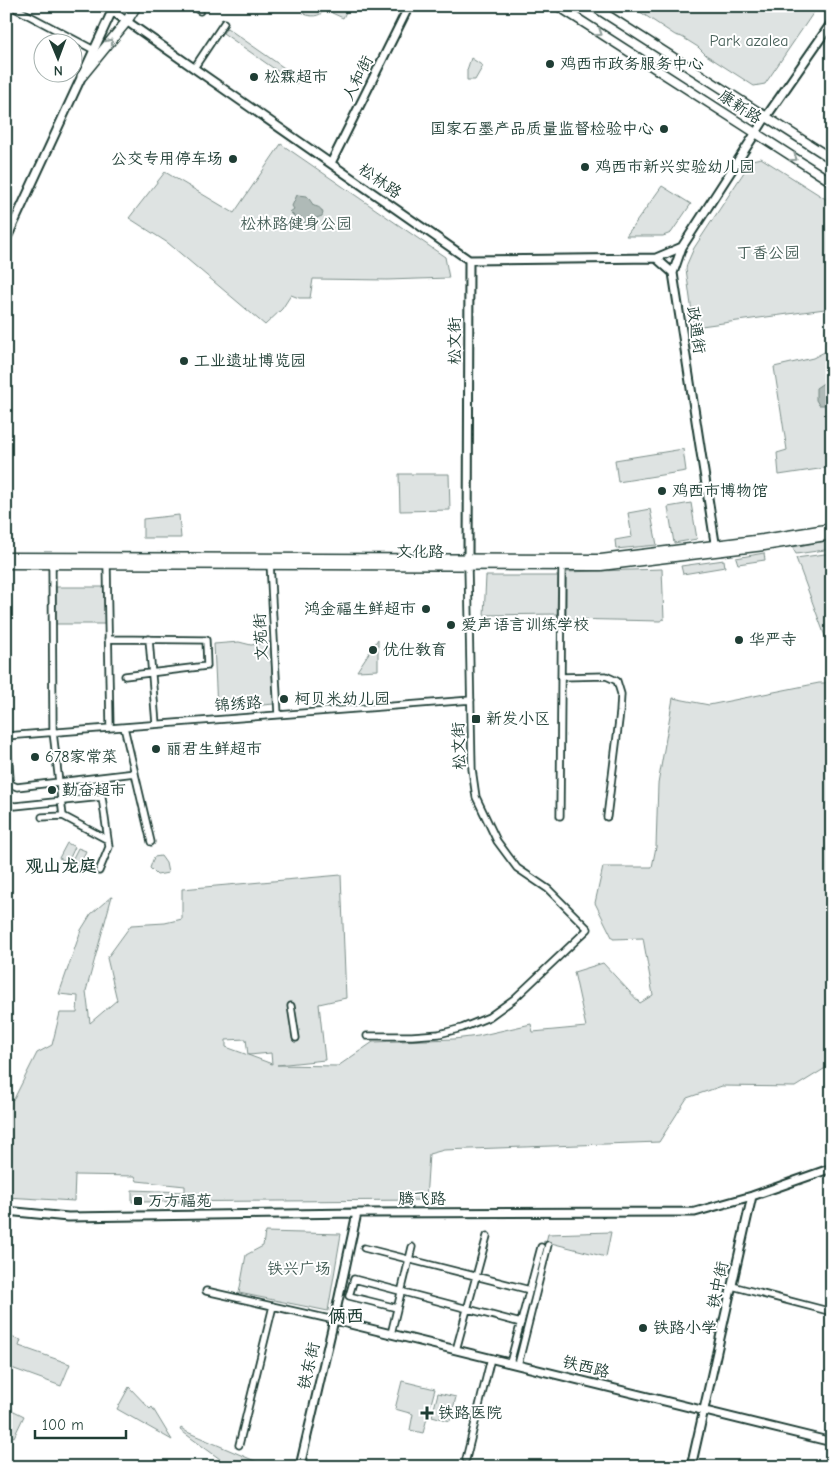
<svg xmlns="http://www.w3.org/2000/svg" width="838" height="1473" font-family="'Comic Neue','LXGW WenKai TC',sans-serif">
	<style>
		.green { fill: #dee3e2; stroke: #7e908b; fill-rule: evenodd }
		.water { fill: #afbab7; stroke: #758883 }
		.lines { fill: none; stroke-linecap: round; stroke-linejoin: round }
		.minor-casing { stroke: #1f3d34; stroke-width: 9 }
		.tertiary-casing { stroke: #1f3d34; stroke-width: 11 }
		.secondary-casing { stroke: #1f3d34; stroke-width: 11 }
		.primary-casing { stroke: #1f3d34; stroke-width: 12 }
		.minor { stroke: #fff; stroke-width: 5.5 }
		.tertiary { stroke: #fff; stroke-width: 7 }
		.secondary { stroke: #fff; stroke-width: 8 }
		.primary { stroke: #fff; stroke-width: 9 }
		.oneway { stroke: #8f9e9a }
		.poi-dot { fill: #1f3d34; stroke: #fff; stroke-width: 2 }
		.labels { text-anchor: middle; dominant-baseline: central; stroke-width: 4; stroke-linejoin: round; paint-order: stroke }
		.park-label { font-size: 16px; fill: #455e57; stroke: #fff }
		.poi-label { font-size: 16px; fill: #1f3d34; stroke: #fff; text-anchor: start }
		.street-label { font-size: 16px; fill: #1f3d34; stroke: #fff }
		.neighbourhood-label { font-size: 18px; font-weight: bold; fill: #1f3d34; stroke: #fff }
	</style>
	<rect width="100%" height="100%" fill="#fff"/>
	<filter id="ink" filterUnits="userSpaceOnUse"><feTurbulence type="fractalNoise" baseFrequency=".02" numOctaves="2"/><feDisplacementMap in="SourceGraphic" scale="10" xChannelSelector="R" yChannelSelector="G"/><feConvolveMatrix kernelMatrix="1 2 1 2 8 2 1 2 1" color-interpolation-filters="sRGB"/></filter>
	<g filter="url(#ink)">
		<path class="green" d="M303 6H328C322 16 314 18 304 14L303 10Z
			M336 6H349L343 18 332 13Z
			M631 6H818L765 84 754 86 706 55 698 47 682 37 675 35Z
			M227 28 300 79 296 84 223 33Z
			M471 58 483 66 475 80H467V70Z
			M281 144 445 257 449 278 387 280 313 279 310 298H299L291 295 282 309 265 325 168 243 129 218 165 172 234 213Z
			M761 158 832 203V308L694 327 686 269 687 264 694 248 752 160Z
			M662 186 691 204 671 233 663 236H626Z
			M832 348V467L779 475 777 453 787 450 774 367 813 358Z
			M683 449 686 471 618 482 615 460Z
			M399 474H449L450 510 400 511Z
			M691 503 697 539 674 543 668 507Z
			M650 509 657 545 616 549 615 540 632 537 628 513Z
			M179 515 181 538H143V519Z
			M832 540V549L796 554 792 547Z
			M764 553 765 560 738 564 736 558Z
			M832 553V655L796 558Z
			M724 560 725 567 683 574 681 566Z
			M662 569 664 619 660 621 566 619V572Z
			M486 576H558L557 614 484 615Z
			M56 587H105V624H56Z
			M378 639V670L357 671Z
			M239 642 251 645 270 642 274 704 217 709 214 644Z
			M832 676V1064L795 1087 722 1086 687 1098 659 1142 444 1150 429 1154 426 1200 132 1202V1190L185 1192V1186L137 1181 135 1176 75 1175 74 1201 6 1197 8 1174H6V1100L14 1099 37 1053 52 1045 60 1013H77L78 996 59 994 81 930 91 914 112 896 86 991 90 1023 117 1000 107 958 131 925 165 923 182 919V889L341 875 346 998 319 1004 325 1060 277 1065 338 1066 373 1042 454 1039 478 1036 531 1024 533 1032 586 1027 574 972 603 963 640 1003 653 995 643 938 613 939 595 903 603 867H652L656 847 658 784 673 698 709 705 819 683H825ZM246 1039 248 1055 226 1047V1040ZM271 1053 272 1064 248 1055H249Z
			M67 843 75 847 68 862 59 858Z
			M78 848 86 851 78 868 70 864Z
			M161 856 166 863 168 873 157 875 150 868 154 857Z
			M265 1232 341 1234 328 1311 239 1293 246 1255 263 1246Z
			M611 1232 606 1257 547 1242 543 1259 540 1258 544 1241 546 1242 548 1234Z
			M6 1336 21 1340 19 1346 70 1364 61 1386 6 1366Z
			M402 1381 435 1389 423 1433 410 1430 413 1414 395 1409Z
			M129 1387 150 1409 152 1407 172 1440 117 1409Z
			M438 1393 456 1397 450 1421 432 1416Z
			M6 1407 24 1416 14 1437 6 1433Z
			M181 1428 187 1432 269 1467H231L180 1430Z"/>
		<path class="water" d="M297 195 307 196 314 206C319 207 321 208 323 213L322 216 314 219 310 225H305L302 218 295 217 290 212 294 209 292 206Z
			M832 381V410L829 411 825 405H819L816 400V388L825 382Z"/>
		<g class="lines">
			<g class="minor-casing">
				<path id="minor" d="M11 6 94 50
					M194 7 200 11
					M194 68 224 23
					M270 562 278 715
					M107 564 110 728
					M108 639 206 640 207 666 125 676
					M149 639 156 724
					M561 677 606 676 617 681 621 694 620 712 607 817
					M124 727 151 842
					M6 736 471 700
					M7 736 10 778 7 787V804L15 806 102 797 109 847 99 871
					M8 783 17 787 135 773
					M63 816 108 840
					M560 816 562 563
					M42 817 63 816 53 732 52 564
					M291 1006 296 1038
					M367 1036H412L439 1034 462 1028 489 1017 514 999 588 929 548 889 517 868 497 841 476 797 472 769 468 566
					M364 1248 530 1290
					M732 1286 832 1312
					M206 1291 334 1320
					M397 1308 349 1296 354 1279 521 1323
					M391 1334 412 1247
					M456 1350 487 1236
					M510 1363 541 1247
					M518 1365 548 1245
					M239 1445 273 1306
					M466 1459 491 1358"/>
			</g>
			<g class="tertiary-casing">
				<path id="tertiary" d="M103 6 112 11 469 260 656 258 673 273
					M331 163 409 6
					M6 240 112 11
					M656 258 682 247
					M716 549 673 273 682 247 766 117 832 22
					M468 563 469 260
					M6 1211 68 1217 357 1213 695 1212 752 1196 832 1168
					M334 1320 832 1442
					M300 1466 334 1320 357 1213
					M691 1467 752 1196"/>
			</g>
			<g class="secondary-casing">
				<path id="secondary" d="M558 6 832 182
					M593 6 832 159
					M6 557 601 559 763 539 832 528
					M6 564 601 566 764 546 832 535"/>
			</g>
			<g class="primary-casing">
				<path id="primary" d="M112 11 115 6
					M82 76 127 21 136 6"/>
			</g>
			<use href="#minor" class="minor"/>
			<use href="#tertiary" class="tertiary"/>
			<use href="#secondary" class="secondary"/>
			<use href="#primary" class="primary"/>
		</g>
		<defs><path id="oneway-chevron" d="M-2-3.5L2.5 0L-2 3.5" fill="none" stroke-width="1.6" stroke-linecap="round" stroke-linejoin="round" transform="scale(1.25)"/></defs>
		<g class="oneway">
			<use href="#oneway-chevron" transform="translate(599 33) rotate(33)"/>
			<use href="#oneway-chevron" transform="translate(110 42) rotate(-51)"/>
			<use href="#oneway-chevron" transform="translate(794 158) rotate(33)"/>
		</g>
	</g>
	<g class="poi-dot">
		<circle cx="550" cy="64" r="5"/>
		<circle cx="254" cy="77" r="5"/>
		<circle cx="664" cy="129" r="5"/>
		<circle cx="233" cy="159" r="5"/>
		<circle cx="585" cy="167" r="5"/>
		<circle cx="184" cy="361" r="5"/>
		<circle cx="662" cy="491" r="5"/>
		<circle cx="426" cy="609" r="5"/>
		<circle cx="451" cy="625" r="5"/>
		<circle cx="739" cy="640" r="5"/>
		<circle cx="373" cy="650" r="5"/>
		<circle cx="284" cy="699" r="5"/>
		<rect x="471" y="714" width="10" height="10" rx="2.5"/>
		<circle cx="156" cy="749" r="5"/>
		<circle cx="35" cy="757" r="5"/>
		<circle cx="52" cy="790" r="5"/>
		<rect x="133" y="1196" width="10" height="10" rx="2.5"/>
		<circle cx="643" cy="1328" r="5"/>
		<path d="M424.5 1405.5h5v5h5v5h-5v5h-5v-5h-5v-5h5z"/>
	</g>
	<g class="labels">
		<g class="park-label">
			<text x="749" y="41">Park azalea</text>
			<text x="296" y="224">松林路健身公园</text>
			<text x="768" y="253">丁香公园</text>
			<text x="299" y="1269">铁兴广场</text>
		</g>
		<g class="poi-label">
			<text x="560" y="64">鸡西市政务服务中心</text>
			<text x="264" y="77">松霖超市</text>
			<text x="654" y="129" text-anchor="end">国家石墨产品质量监督检验中心</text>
			<text x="223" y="159" text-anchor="end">公交专用停车场</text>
			<text x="595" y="167">鸡西市新兴实验幼儿园</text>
			<text x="194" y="361">工业遗址博览园</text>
			<text x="672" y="491">鸡西市博物馆</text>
			<text x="416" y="609" text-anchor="end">鸿金福生鲜超市</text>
			<text x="461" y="625">爱声语言训练学校</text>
			<text x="749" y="640">华严寺</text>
			<text x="383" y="650">优仕教育</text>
			<text x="294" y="699">柯贝米幼儿园</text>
			<text x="486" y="719">新发小区</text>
			<text x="166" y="749">丽君生鲜超市</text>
			<text x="45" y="757">678家常菜</text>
			<text x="62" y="790">勤奋超市</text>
			<text x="148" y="1201">万方福苑</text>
			<text x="653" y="1328">铁路小学</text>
			<text x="438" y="1413">铁路医院</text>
		</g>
		<g class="street-label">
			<text transform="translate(358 78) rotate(-63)">人和街</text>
			<text transform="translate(740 107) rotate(33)">康新路</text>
			<text transform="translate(380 181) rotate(35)">松林路</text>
			<text transform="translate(696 330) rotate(81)">政通街</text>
			<text transform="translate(455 341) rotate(-90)">松文街</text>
			<text x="420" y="552">文化路</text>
			<text transform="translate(261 637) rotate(-93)">文苑街</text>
			<text transform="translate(238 704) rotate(-4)">锦绣路</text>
			<text transform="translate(459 746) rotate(-92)">松文街</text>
			<text x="422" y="1199">腾飞路</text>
			<text transform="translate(718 1285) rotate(-78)">铁中街</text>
			<text transform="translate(309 1366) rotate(-77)">铁东街</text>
			<text transform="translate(586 1367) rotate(14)">铁西路</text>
		</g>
		<g class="neighbourhood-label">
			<text x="61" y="866">观山龙庭</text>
			<text x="346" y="1316">俩西</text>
		</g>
	</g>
	<rect width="838" height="1473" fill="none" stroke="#fff" stroke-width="25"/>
	<rect x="12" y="12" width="813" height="1448" fill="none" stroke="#1f3d34" stroke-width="2" filter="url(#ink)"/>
	<g transform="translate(58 58) rotate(179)"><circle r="24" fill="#ffffff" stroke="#a5b1ae"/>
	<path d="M0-4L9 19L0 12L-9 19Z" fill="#1f3d34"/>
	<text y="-8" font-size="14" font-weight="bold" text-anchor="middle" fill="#1f3d34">N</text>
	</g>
	<path d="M35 1430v8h91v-8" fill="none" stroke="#1f3d34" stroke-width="2.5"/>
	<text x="42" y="1430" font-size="15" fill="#1f3d34" stroke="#ffffff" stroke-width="4" paint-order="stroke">100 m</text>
</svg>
